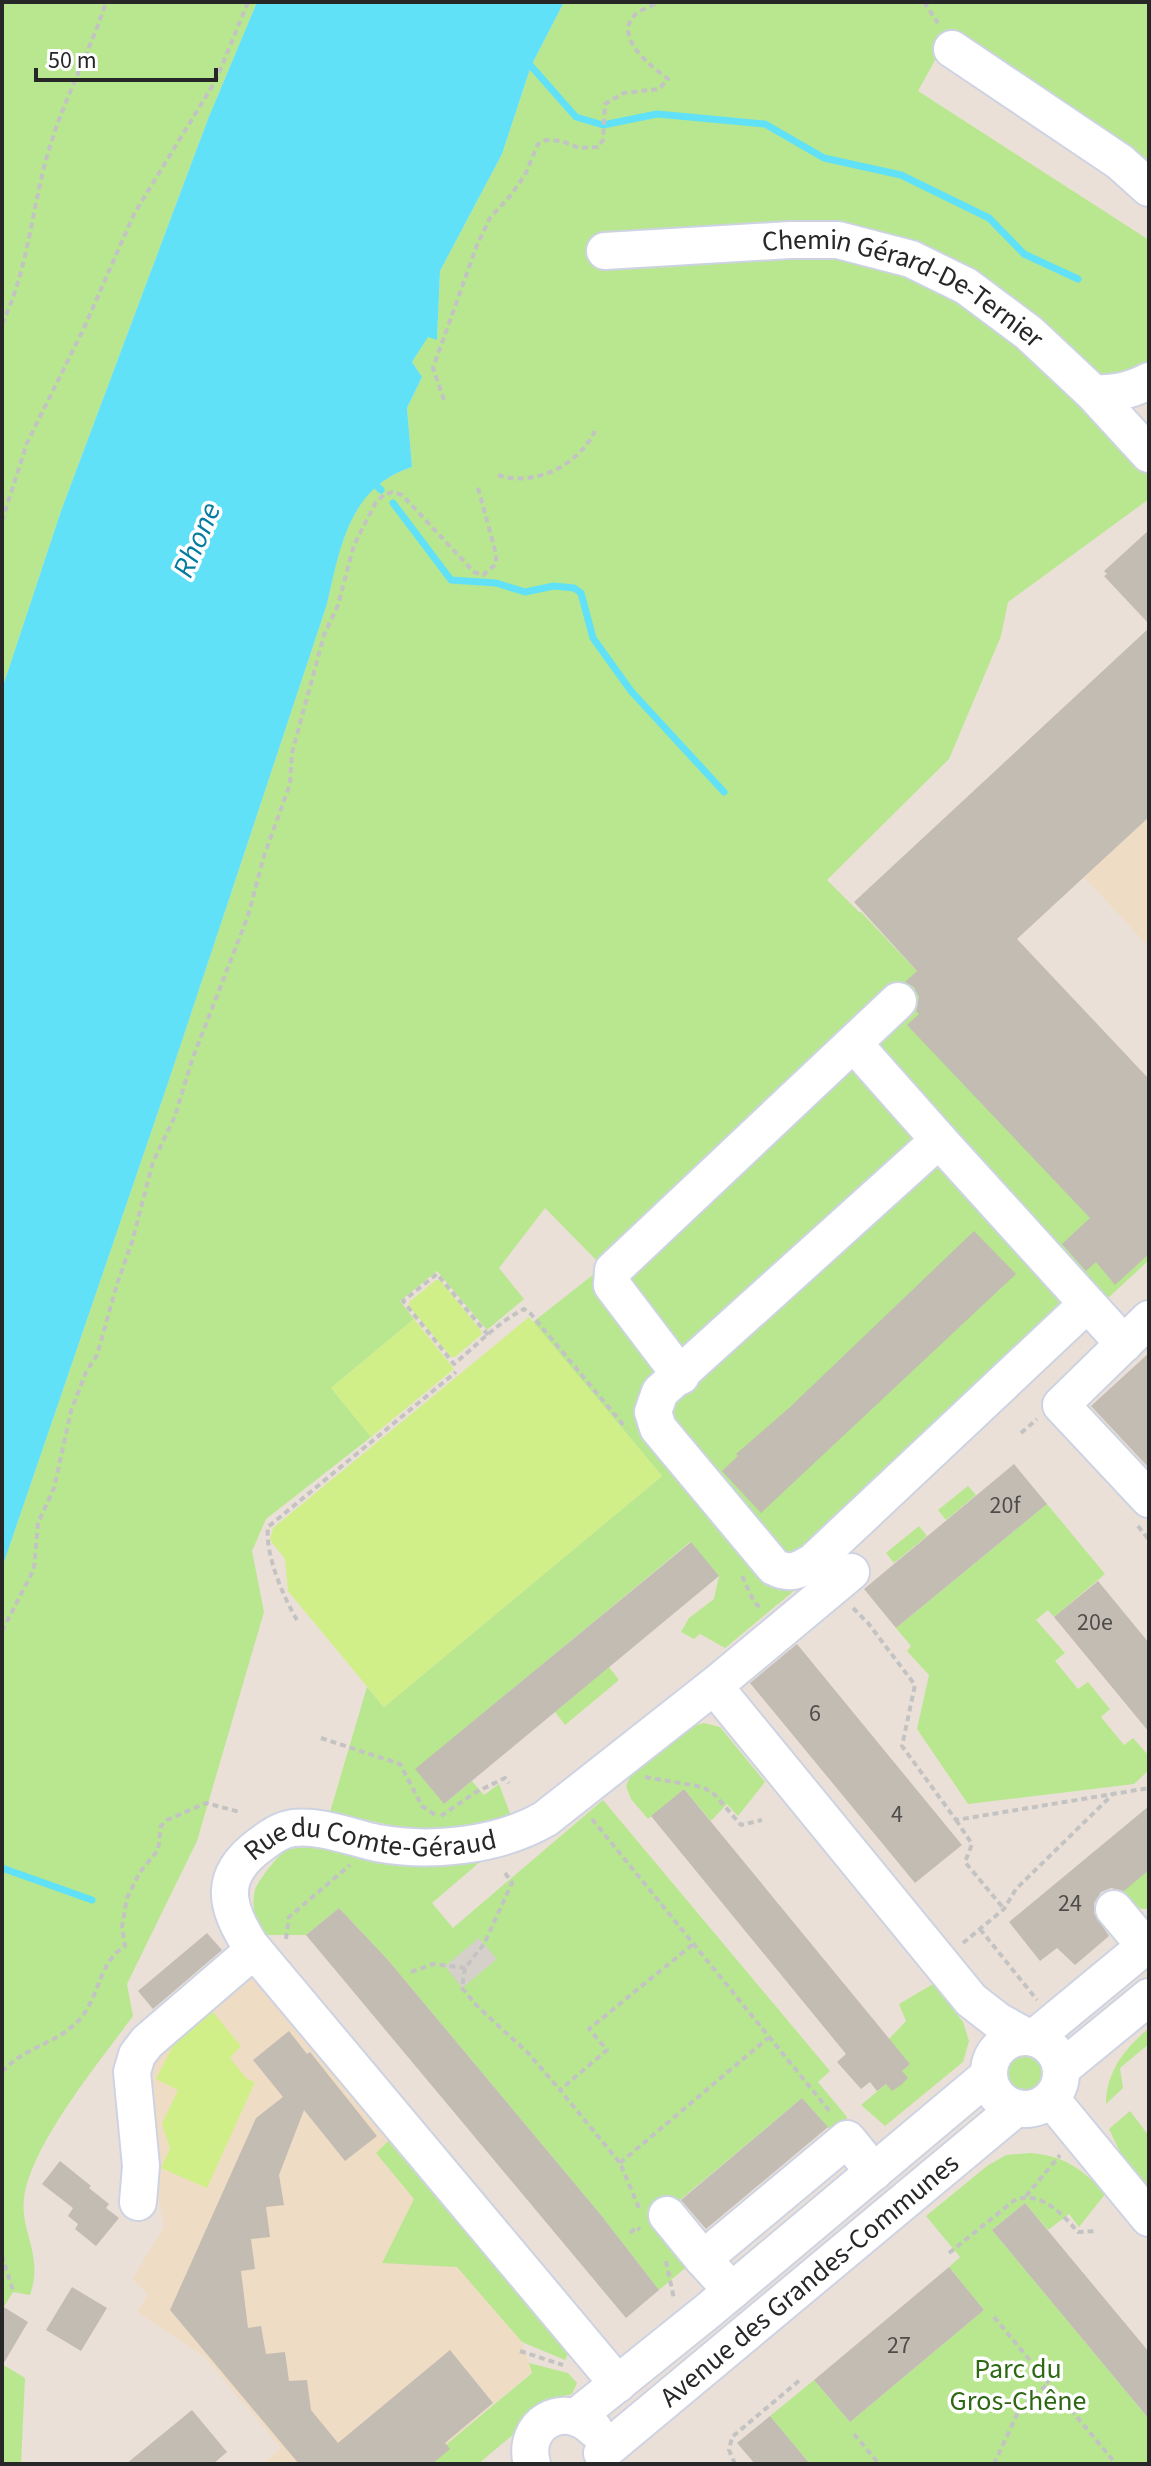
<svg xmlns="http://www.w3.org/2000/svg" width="1151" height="2466" font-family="'Source Sans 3',sans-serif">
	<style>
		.education { fill: #efdcc5 }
		.green { fill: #b8e78f }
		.pitch { fill: #d0ef89 }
		.plaza { fill: #d6d0ca }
		.water { fill: #61e1f7 }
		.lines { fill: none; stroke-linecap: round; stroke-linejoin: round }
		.stream { stroke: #61e1f7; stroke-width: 7 }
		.building { fill: #c2bcb3 }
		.minor-casing { stroke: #cdd3e2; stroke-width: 40 }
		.path { stroke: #c3c3c3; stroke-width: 4; stroke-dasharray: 6 4; stroke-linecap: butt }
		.minor { stroke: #fff; stroke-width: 36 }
		.labels { text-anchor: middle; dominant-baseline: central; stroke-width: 7; stroke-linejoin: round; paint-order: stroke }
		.number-label { font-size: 24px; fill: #4e4c4a }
		.street-label { font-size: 28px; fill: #272727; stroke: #fff }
		.park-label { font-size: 28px; fill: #2f6814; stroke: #fff }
		.water-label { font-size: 30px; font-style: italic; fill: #047c9f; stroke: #fff }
	</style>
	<rect width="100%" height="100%" fill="#ebe0d7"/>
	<path class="education" d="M1149 817V947L1084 877Z
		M246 1969 388 2141 376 2153 414 2199 457 2267 522 2342 532 2372 423 2464H263L281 2448 205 2357 137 2312 148 2294 132 2279 164 2227 144 2120 154 2049Z"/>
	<path class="green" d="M2 2H257L208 119 61 511 2 689V542L4 535 2 534Z
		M564 2H1149V167L949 35 918 91 1149 240V360L1144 368 1078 396 1149 471V499L1008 602 1001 636 949 759 827 880 859 912H861L1149 1216V1260L789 1595 725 1648 700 1634 694 1639 681 1632 689 1618 714 1599 719 1576 690 1542 416 1769 444 1804 472 1781 484 1795 499 1784 512 1819 450 1833 413 1830 330 1812 367 1687 384 1707 662 1476 533 1322 603 1267 545 1208 499 1268 524 1299 487 1330 437 1271 400 1301 414 1319 331 1388 371 1437 266 1519 252 1551 264 1612 197 1841 127 1984 133 2016C100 2061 30 2146 24 2199 20 2233 44 2254 30 2295L13 2292 2 2310V1568L169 1080 327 604C340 547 349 487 412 467L407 408 422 377 412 362 428 336 437 339 440 271 502 154 531 66Z
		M968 1486 976 1495 946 1520 938 1510Z
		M1047 1504 1105 1574 1054 1617 1048 1610 1036 1620 1065 1653 1055 1661 1078 1689 1088 1682 1110 1709 1101 1717 1124 1745 1133 1738 1149 1756V1770L1134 1784 968 1804 917 1729 929 1675 907 1651 911 1646 896 1628Z
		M919 1526 927 1536 894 1563 886 1553Z
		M609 1667 619 1680 565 1725 555 1712Z
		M704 1723 720 1727 765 1782 738 1816 727 1804 711 1821 684 1789 648 1819 631 1799 626 1786 631 1774 689 1727Z
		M603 1800 830 2071 818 2082 847 2117 839 2140 802 2098 668 2210 703 2253 659 2290 601 2215 388 1960 339 1908 306 1935H266C255 1921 251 1907 255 1890 257 1882 278 1855 285 1851 308 1839 447 1858 481 1861L432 1903 453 1928Z
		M1149 1870V1907L1146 1909 1124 1907 1117 1896Z
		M933 1984 963 2022 969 2041 963 2062 885 2126 861 2105 910 2064 889 2039 906 2021 899 2004Z
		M1149 2028V2044L1120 2068 1123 2088 1106 2104C1106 2072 1125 2048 1149 2028Z
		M1001 2072a23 23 0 1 1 46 0a23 23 0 1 1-46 0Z
		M1130 2111 1149 2136V2189L1120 2152 1109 2129Z
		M388 2141 568 2354 565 2360 522 2342 457 2267 382 2263 414 2199 376 2153Z
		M1030 2153C1067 2156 1080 2169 1106 2193L1079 2227 1069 2214 1048 2230 1025 2203 992 2230 1149 2419V2464H810L770 2416 814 2380 850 2422 984 2310 949 2267 960 2257 926 2216 987 2166 1006 2155Z
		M529 2363 568 2373 577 2383 572 2394 546 2400 527 2412 514 2434 478 2464H423L532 2373Z
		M2 2364 25 2378 21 2464H2Z"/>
	<path class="pitch" d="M436 1280H440L482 1332 481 1335 455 1357H451L409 1306V1302Z
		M529 1317 662 1476 384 1707 288 1591 285 1559 270 1540 273 1528Z
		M414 1319 454 1369 371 1437 331 1388Z
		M207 2005 241 2046 230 2058 247 2079 255 2082 207 2188 161 2168 170 2148 162 2124 178 2090 156 2079 183 2026Z"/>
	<path class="plaza" d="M479 1938 497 1959 462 1988 445 1966Z"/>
	<path class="water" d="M257 2H564L531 66 502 154 440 271 437 340 428 337 412 362 422 377 407 408 412 467C349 487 340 548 327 604L169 1080 2 1568V689L61 511 208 119Z"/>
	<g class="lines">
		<path class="stream" d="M531 66 576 117 603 125 657 114 765 124 824 158 901 175 989 218 1024 254 1078 279
			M377 486 381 490
			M393 503 451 580 496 583 525 592 554 586 574 588 581 593 593 638 631 691 724 792
			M2 1868 92 1900"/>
	</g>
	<path class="building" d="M1149 530V624L1104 576 1107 574 1104 571Z
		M1149 628V817L1017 939 1149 1079V1254L1115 1285 1096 1262 1086 1271 1062 1244 1090 1218 907 1025 919 1014 916 1011 919 997 914 987 905 982 917 971 854 902Z
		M974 1231 1016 1274 761 1513 722 1471 738 1456 736 1454 789 1408Z
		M1149 1353V1468L1091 1406Z
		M1014 1464 1047 1504 896 1628 864 1589Z
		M691 1542 719 1576 444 1804 415 1769Z
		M1098 1581 1149 1643V1732L1054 1617Z
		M797 1644 962 1845 915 1883 750 1683Z
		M684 1789 910 2064 902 2071 908 2078 901 2085 892 2091 886 2084 877 2091 870 2082 861 2089 837 2062 846 2054 651 1816Z
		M1149 1806V1870L1124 1891 1111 1888 1101 1892 1094 1903V1913L1109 1936 1075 1965 1057 1948 1040 1961 1009 1922Z
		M339 1908 388 1960 601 2215 659 2290 626 2318 306 1935Z
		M207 1933 222 1950 153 2009 138 1991Z
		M289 2031 307 2054 310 2052 377 2136 345 2161 304 2110 279 2175 284 2205 266 2207 270 2237 251 2239 255 2269 241 2271 248 2328 261 2326 266 2354 285 2352 289 2381 307 2380 311 2410 338 2443 450 2350 493 2403 445 2443 450 2449 432 2464H299L170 2310 256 2118 283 2097 253 2060Z
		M802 2098 828 2127 706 2229 681 2200Z
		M60 2161 91 2186 89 2188 109 2204 106 2208 119 2218 96 2246 75 2229 78 2224 68 2216 73 2208 42 2184Z
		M1025 2203 1149 2352V2419L992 2230Z
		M949 2267 984 2310 850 2422 814 2380Z
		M72 2287 107 2308 81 2351 46 2330Z
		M2 2306 28 2322 2 2366Z
		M192 2410 227 2452 213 2464H126Z
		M770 2416 810 2464H755L737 2443Z"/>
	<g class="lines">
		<g class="minor-casing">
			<g id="minor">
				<path d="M952 49 1120 162 1149 188"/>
				<path id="s1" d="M605 251 790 240H838L911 259 966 286 1029 333 1093 393 1149 454"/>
				<path d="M1093 393C1114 394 1130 391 1149 381"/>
				<path d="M854 1044 939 1140"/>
				<path d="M1087 1304 813 1562C798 1571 790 1575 774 1567L658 1428 653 1412 660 1392 939 1140 1124 1344"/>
				<path d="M1149 1319 1061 1405 1149 1499"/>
				<path d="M681 1376 612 1285 613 1270 898 1001"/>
				<path d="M714 1686 971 2000 998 2021 1025 2036"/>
				<path d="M1114 1909 1145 1946"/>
				<circle cx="1025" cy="2073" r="36"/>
				<path d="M1034 2038 1149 1943"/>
				<path d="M1061 2069 1149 1997"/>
				<path d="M1051 2099 1149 2218"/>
				<path d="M138 2202 141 2166 132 2072 137 2055 147 2042 254 1950"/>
				<path d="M667 2215 703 2259"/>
				<path d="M732 2291 703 2259 847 2139 874 2172"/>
				<path id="s2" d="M618 2384 250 1945C225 1905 218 1876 260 1845 271 1837 280 1830 293 1828 321 1825 350 1837 377 1843 431 1853 498 1846 545 1819L714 1686 851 1572"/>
				<path d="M576 2417 709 2310 989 2075"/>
				<path id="s3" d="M602 2453 1016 2108"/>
				<path d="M532 2464C521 2424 564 2399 594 2429"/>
			</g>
		</g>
		<path class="path" d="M924 2 938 23
			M2 324C30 266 32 200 52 140 67 93 91 49 106 2
			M444 400 433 368 477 245 490 218 511 195 525 175 538 144 546 140 562 141 579 148 598 147 603 140 605 104 624 93 659 89 668 79C652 67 611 36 636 14 642 9 652 6 659 2
			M498 475C534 487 578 466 595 431
			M2 521 27 443 84 328 134 214 216 80 248 2
			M488 1335 437 1274 403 1301 454 1364C476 1346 498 1322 524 1309L531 1314 626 1428
			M1021 1433 1037 1419
			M1138 1526 1149 1540
			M742 1576 754 1602 762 1609
			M853 1608 868 1623 915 1685 902 1746 956 1820 1149 1788
			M297 1620C283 1596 265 1555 268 1527L456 1372
			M2 1631 34 1569 38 1523 54 1488 71 1411 86 1372 97 1355 117 1284 132 1242 153 1162 175 1116 192 1060 248 916 264 856 290 784 292 753 324 635 338 605 354 545 376 502 384 495 392 492 402 495 474 572 483 575 496 564V554L477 484
			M321 1738 400 1764 422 1806 437 1816
			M645 1777 703 1787 715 1795 741 1825 762 1820
			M441 1816 476 1792 505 1778 509 1783
			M592 1819 831 2113
			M956 1820 972 1844 965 1862 1004 1909
			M505 1873 512 1883 484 1944 465 1968 462 1988 477 2006 528 2053 560 2090
			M1149 1878V1879
			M980 1929 1037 2000
			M286 1939 289 1917 350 1865
			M963 1943 1004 1909 1016 1889 1112 1795
			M411 1972 433 1964 465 1968
			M2 2072C23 2047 58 2044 80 2019 100 1996 98 1963 125 1946L122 1927 127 1898 140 1872 158 1850 161 1826 167 1820 206 1803 240 1812
			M620 2163 768 2038
			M1026 2196 1060 2155
			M639 2208 620 2163 560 2090 607 2050 589 2029 692 1945
			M630 2233 637 2227 640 2230
			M949 2253 1016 2199C1043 2192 1062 2214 1078 2232L1096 2231
			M2 2255 13 2291
			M666 2261 674 2299
			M994 2317 1116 2464
			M520 2351 563 2365
			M854 2434 879 2464
			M735 2464 729 2450 732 2437 801 2379
			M994 2464 1020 2408 1049 2383"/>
		<use href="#minor" class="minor"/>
	</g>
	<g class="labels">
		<g class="number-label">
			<text x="1005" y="1505">20f</text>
			<text x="1095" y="1622">20e</text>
			<text x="815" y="1713">6</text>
			<text x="897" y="1814">4</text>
			<text x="1070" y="1903">24</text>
			<text x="899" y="2345">27</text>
		</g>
		<g class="street-label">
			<text stroke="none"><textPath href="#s1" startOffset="310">Chemin Gérard-De-Ternier</textPath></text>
			<text stroke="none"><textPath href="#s2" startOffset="802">Rue du Comte-Géraud</textPath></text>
			<text stroke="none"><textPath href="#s3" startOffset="270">Avenue des Grandes-Communes</textPath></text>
		</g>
		<g class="park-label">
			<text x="1018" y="2369">Parc du<tspan x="1018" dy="32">Gros-Chêne</tspan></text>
		</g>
		<g class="water-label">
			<text transform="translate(197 540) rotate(-67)">Rhone</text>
		</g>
	</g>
	<rect width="1151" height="2466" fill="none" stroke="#272727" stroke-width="8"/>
	<path d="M36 68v12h180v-12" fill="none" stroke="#272727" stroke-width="4"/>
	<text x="48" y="68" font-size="24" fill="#272727" stroke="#ffffff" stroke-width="6" paint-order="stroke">50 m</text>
</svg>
